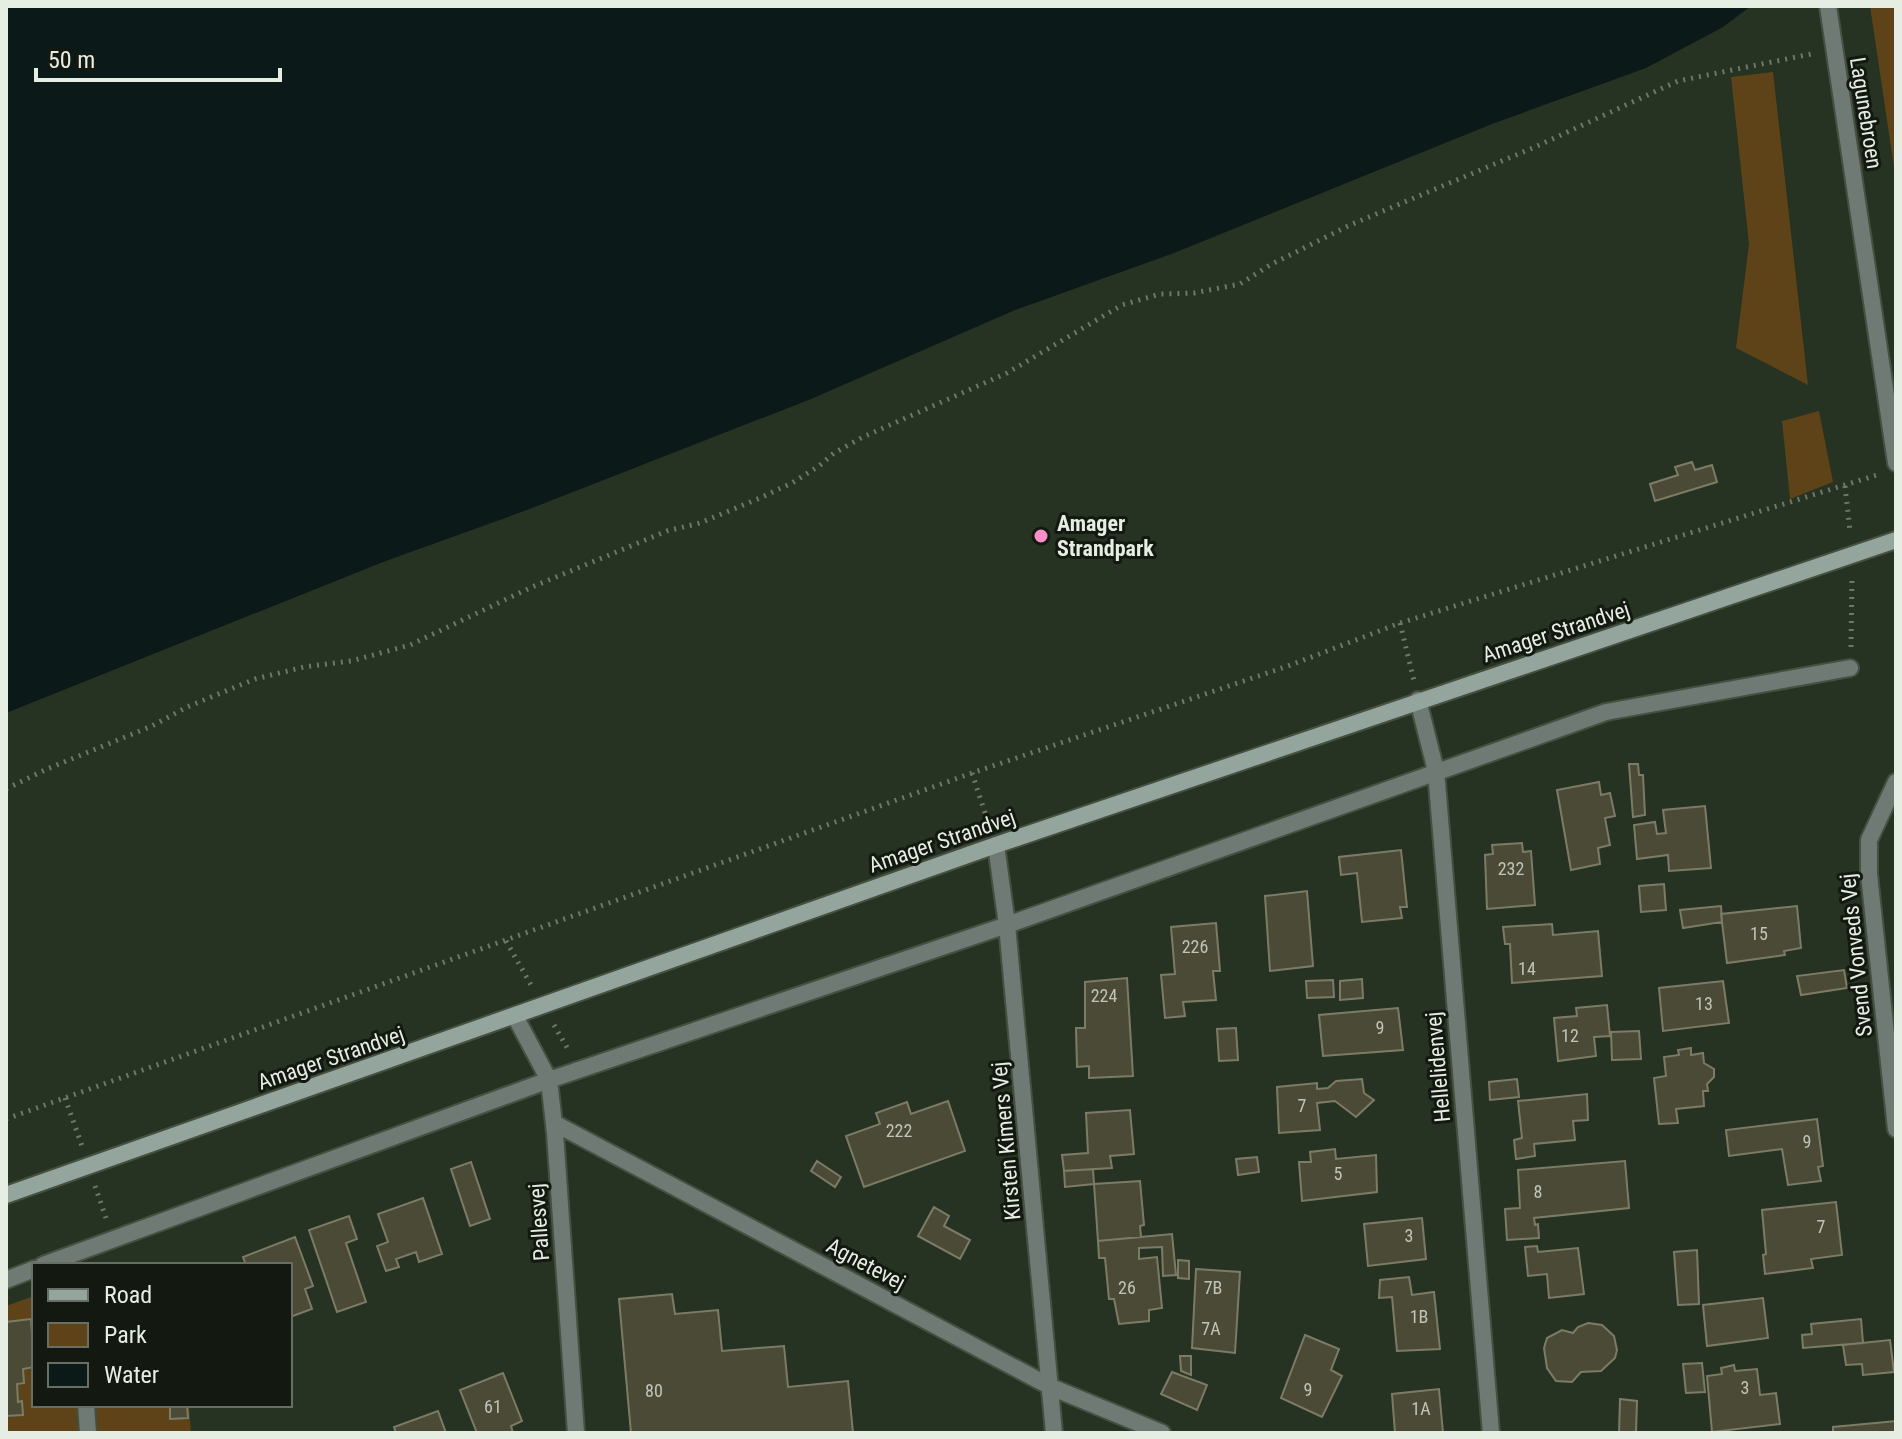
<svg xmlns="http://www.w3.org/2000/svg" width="1902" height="1439" font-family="'Roboto Condensed',sans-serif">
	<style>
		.green { fill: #5d4317 }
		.water { fill: #0b1919 }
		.building { fill: #4b4a36; stroke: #7c7c66; stroke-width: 2 }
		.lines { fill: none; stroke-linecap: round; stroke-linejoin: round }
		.lane-casing { stroke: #455041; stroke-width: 20 }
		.street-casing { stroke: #455041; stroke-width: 20 }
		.secondary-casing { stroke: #455041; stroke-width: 20 }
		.path { stroke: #6e786a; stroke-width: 5; stroke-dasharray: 2 6; stroke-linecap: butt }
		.lane { stroke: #6f7a75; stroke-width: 16 }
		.street { stroke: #6f7a75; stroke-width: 16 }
		.secondary { stroke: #94a59d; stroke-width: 16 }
		.poi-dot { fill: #fa8fc8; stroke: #131811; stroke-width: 3 }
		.labels { text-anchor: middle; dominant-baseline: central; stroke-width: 6; stroke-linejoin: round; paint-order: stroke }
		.number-label { font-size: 18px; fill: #bfc5b8 }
		.street-label { font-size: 22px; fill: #e6eee3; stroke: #131811 }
		.poi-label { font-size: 22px; font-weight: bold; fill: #e6eee3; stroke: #131811; text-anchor: start }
	</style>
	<rect width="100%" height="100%" fill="#263222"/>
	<path class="green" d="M1870 6H1896V181Z
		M1773 72 1808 385 1736 348 1749 244 1731 77Z
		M1819 411 1833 482 1790 499 1782 421Z
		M34 1296V1405H189L191 1433H6V1306Z"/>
	<path class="water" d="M6 6H1751L1723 27 1646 68 1492 124 1174 253 1015 310 811 399 527 510 383 562 6 713Z"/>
	<path class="building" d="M1692 462 1695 470 1712 465 1717 482 1655 501 1650 484 1678 475 1675 467Z
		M1629 764H1638L1639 775H1643L1645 815 1633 817Z
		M1599 782 1601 795 1610 793 1615 816 1605 818 1610 845 1598 848 1600 864 1571 870 1557 790Z
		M1705 806 1711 868 1669 871 1668 855 1637 859 1634 825 1655 822 1657 834 1666 833 1663 810Z
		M1522 843 1523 852 1531 851 1535 905 1487 909 1485 855 1493 854 1492 845Z
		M1401 850 1407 907H1400L1402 918 1362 922 1357 873 1341 875 1339 857Z
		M1664 884 1666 910 1641 912 1639 886Z
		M1307 891 1313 966 1270 971 1265 896Z
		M1721 906 1722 922 1683 928 1680 910Z
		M1797 906 1801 948 1784 951 1785 955 1727 963 1721 914Z
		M1216 923 1220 971H1213L1216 1000 1183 1002 1185 1016 1165 1018 1161 975 1175 974 1171 927Z
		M1552 924 1553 935 1598 931 1602 976 1512 983 1510 944H1505L1503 927Z
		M1844 970 1847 988 1801 995 1797 976Z
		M1127 978 1133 1076 1089 1078V1066L1077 1067 1076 1028H1085V982Z
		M1362 979 1363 998 1340 1000V981Z
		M1333 980 1334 997 1307 998 1306 981Z
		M1723 981 1729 1023 1663 1031 1659 988Z
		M1607 1005 1610 1036 1594 1037 1596 1056 1558 1061 1554 1018 1577 1016 1576 1008Z
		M1398 1008 1403 1050 1323 1056 1319 1015Z
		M1236 1028 1238 1060 1219 1061 1217 1029Z
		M1639 1031 1641 1059 1612 1060 1611 1032Z
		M1691 1048V1055L1703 1053 1704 1063 1714 1069V1077L1707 1084 1708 1091H1703L1704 1106 1676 1109 1678 1123 1659 1124 1654 1078 1666 1076 1664 1057 1679 1055 1678 1050Z
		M1362 1079 1364 1093 1374 1100 1356 1117 1335 1101 1317 1103 1320 1130 1279 1133 1277 1087 1317 1083V1089L1328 1088 1336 1081Z
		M1517 1079 1519 1097 1490 1100 1489 1082Z
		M1587 1094 1588 1120 1573 1121 1575 1140 1534 1144 1535 1156 1516 1159 1514 1140 1522 1138 1518 1101Z
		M948 1101 965 1151 864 1187 846 1136 880 1124 876 1113 907 1102 911 1114Z
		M1130 1110 1134 1154 1110 1156 1112 1168 1064 1171 1062 1155 1088 1153 1086 1113Z
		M1817 1119 1823 1166 1818 1167 1821 1181 1788 1185 1782 1149 1729 1156 1726 1130Z
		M1335 1149 1336 1159 1376 1155 1377 1192 1302 1201 1299 1162H1311L1310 1152Z
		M1257 1157 1259 1172 1238 1175 1236 1159Z
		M817 1161 841 1177 835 1187 811 1171Z
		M1625 1161 1629 1208 1534 1218 1535 1225 1538 1224 1539 1238 1507 1240 1505 1209 1520 1208 1518 1170Z
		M471 1162 490 1219 470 1226 451 1169Z
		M1093 1169 1094 1184 1065 1187 1064 1171Z
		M1140 1181 1144 1225 1140 1226 1141 1237 1098 1241 1094 1184Z
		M423 1198 442 1254 419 1262 416 1252 396 1259 399 1267 386 1271 377 1246 388 1242 378 1214Z
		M1836 1202 1842 1255 1811 1259 1813 1268 1765 1274 1763 1255 1766 1254 1762 1210Z
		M934 1207 949 1216 944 1226 970 1240 960 1259 918 1236Z
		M349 1216 357 1239 346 1243 366 1302 337 1312 309 1230Z
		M1422 1218 1426 1259 1368 1266 1364 1224Z
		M1172 1234 1176 1275 1163 1276 1162 1247 1139 1248V1259L1157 1257 1162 1308 1149 1310V1321L1119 1324 1114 1299H1109L1105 1258H1099L1098 1241Z
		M295 1237 313 1286 305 1289 312 1309 290 1317V1265H246L243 1257Z
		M1537 1246 1538 1252 1578 1248 1584 1294 1549 1298 1547 1274 1528 1276 1525 1247Z
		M1697 1250 1699 1304 1678 1305 1674 1252Z
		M1178 1260 1189 1261V1279L1178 1278Z
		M1196 1269 1240 1272 1235 1353 1192 1348Z
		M1409 1277 1412 1295 1434 1292 1440 1349 1397 1351 1392 1297 1379 1298 1380 1280Z
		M672 1294 675 1314 718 1310 722 1351 784 1346 788 1387 848 1381 853 1433H631L619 1299Z
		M1763 1298 1768 1338 1707 1346 1703 1305Z
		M31 1319 34 1367 23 1369 24 1383 17 1384 18 1402 22 1401 23 1415 6 1416V1322Z
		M1861 1319 1863 1343 1803 1348 1802 1335 1812 1334 1811 1324Z
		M1588 1323 1602 1325 1614 1336 1617 1350 1615 1358 1601 1371 1581 1372 1572 1382 1556 1381 1547 1368 1544 1348 1547 1338 1562 1330 1573 1333 1578 1327Z
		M1305 1335 1339 1349 1331 1370 1342 1376 1322 1417 1281 1398Z
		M1890 1340 1894 1372 1863 1375 1862 1364 1846 1365 1843 1345Z
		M1180 1356H1191V1375L1181 1371Z
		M1702 1363 1705 1392 1686 1393 1683 1364Z
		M1734 1365 1735 1371 1757 1369 1760 1395 1776 1393 1780 1424 1712 1432 1707 1376 1722 1374 1721 1368Z
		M1172 1372 1207 1385 1197 1410 1161 1394Z
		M503 1373 522 1421 511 1426 513 1433H477L460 1390Z
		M1439 1389 1443 1433H1395L1392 1394Z
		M1620 1399 1637 1401 1636 1433H1619Z
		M170 1405H187L188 1418 170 1419Z
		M438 1411 446 1433H396L394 1427Z
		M1896 1421V1433H1833V1427Z"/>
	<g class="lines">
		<g class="lane-casing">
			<path id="lane" d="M86 1405 88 1433"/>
		</g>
		<g class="street-casing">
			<path id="street" d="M1828 6 1896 463
				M1418 700 1436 771 1491 1433
				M1896 782 1869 840V874L1896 1129
				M996 845 1007 925 1054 1433
				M515 1016 549 1080 555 1133 576 1433
				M554 1123 1051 1387 1162 1433
				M43 1265 549 1080 1007 925 1606 712 1850 668
				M6 1280 34 1269"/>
		</g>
		<g class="secondary-casing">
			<path id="secondary" d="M6 1195 996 845 1896 540"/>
		</g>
		<path class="path" d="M1845 486 1850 531
			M1400 623 1414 681
			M1851 647 1852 577
			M972 773 989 825
			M6 789 47 769 152 726 187 707 255 679 304 667 351 661 410 645 532 587 667 531 700 523 760 498 792 483 819 466 834 453 863 437 1007 373 1122 305 1160 294 1194 293 1240 284 1270 265 1350 225 1535 147 1678 81 1811 54
			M506 941 531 985
			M554 1025 569 1051
			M65 1098 82 1146
			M6 1119 972 773 1288 666 1400 623 1877 475
			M95 1186 106 1218"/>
		<use href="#lane" class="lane"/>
		<use href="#street" class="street"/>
		<use href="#secondary" class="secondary"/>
	</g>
	<circle class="poi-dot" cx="1041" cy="536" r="8"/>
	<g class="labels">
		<g class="number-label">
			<text x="1511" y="868">232</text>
			<text x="1759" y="933">15</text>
			<text x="1195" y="946">226</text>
			<text x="1527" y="968">14</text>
			<text x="1104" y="995">224</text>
			<text x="1704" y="1003">13</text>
			<text x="1380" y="1027">9</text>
			<text x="1570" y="1035">12</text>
			<text x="1302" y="1105">7</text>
			<text x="899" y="1130">222</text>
			<text x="1807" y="1141">9</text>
			<text x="1338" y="1173">5</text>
			<text x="1538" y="1191">8</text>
			<text x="1821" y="1226">7</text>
			<text x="1409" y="1235">3</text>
			<text x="1127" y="1287">26</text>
			<text x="1213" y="1287">7B</text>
			<text x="1419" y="1316">1B</text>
			<text x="1211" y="1328">7A</text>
			<text x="1745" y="1387">3</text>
			<text x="1308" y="1389">9</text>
			<text x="654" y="1390">80</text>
			<text x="493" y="1406">61</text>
			<text x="1421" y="1408">1A</text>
		</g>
		<g class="street-label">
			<text transform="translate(1866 113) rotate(81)">Lagunebroen</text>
			<text transform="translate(1556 632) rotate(-18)">Amager Strandvej</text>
			<text transform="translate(942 841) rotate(-19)">Amager Strandvej</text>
			<text transform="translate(1856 955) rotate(-96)">Svend Vonveds Vej</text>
			<text transform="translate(331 1058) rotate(-19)">Amager Strandvej</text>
			<text transform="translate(1438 1067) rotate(-95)">Hellelidenvej</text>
			<text transform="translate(1006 1141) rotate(-95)">Kirsten Kimers Vej</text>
			<text transform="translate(539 1222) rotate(-94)">Pallesvej</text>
			<text transform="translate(866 1264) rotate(28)">Agnetevej</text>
		</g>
		<g class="poi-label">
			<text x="1057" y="523">Amager<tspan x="1057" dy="25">Strandpark</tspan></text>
		</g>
	</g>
	<rect width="1902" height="1439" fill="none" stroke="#e6eee3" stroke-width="16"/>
	<rect x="32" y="1263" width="260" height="144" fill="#131811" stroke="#676e65" stroke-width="2"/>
	<rect x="48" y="1289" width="40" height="12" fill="#94a59d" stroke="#676e65" stroke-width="2"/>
	<text x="104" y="1303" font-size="24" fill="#e6eee3">Road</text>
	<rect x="48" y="1323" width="40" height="24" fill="#5d4317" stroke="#676e65" stroke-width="2"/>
	<text x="104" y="1343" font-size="24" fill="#e6eee3">Park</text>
	<rect x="48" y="1363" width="40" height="24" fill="#0b1919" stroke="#676e65" stroke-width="2"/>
	<text x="104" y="1383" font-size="24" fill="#e6eee3">Water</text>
	<path d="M36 68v12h244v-12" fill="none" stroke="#e6eee3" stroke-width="4"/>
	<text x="48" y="68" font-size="24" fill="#e6eee3" stroke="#131811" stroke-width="6" paint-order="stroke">50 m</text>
</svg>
